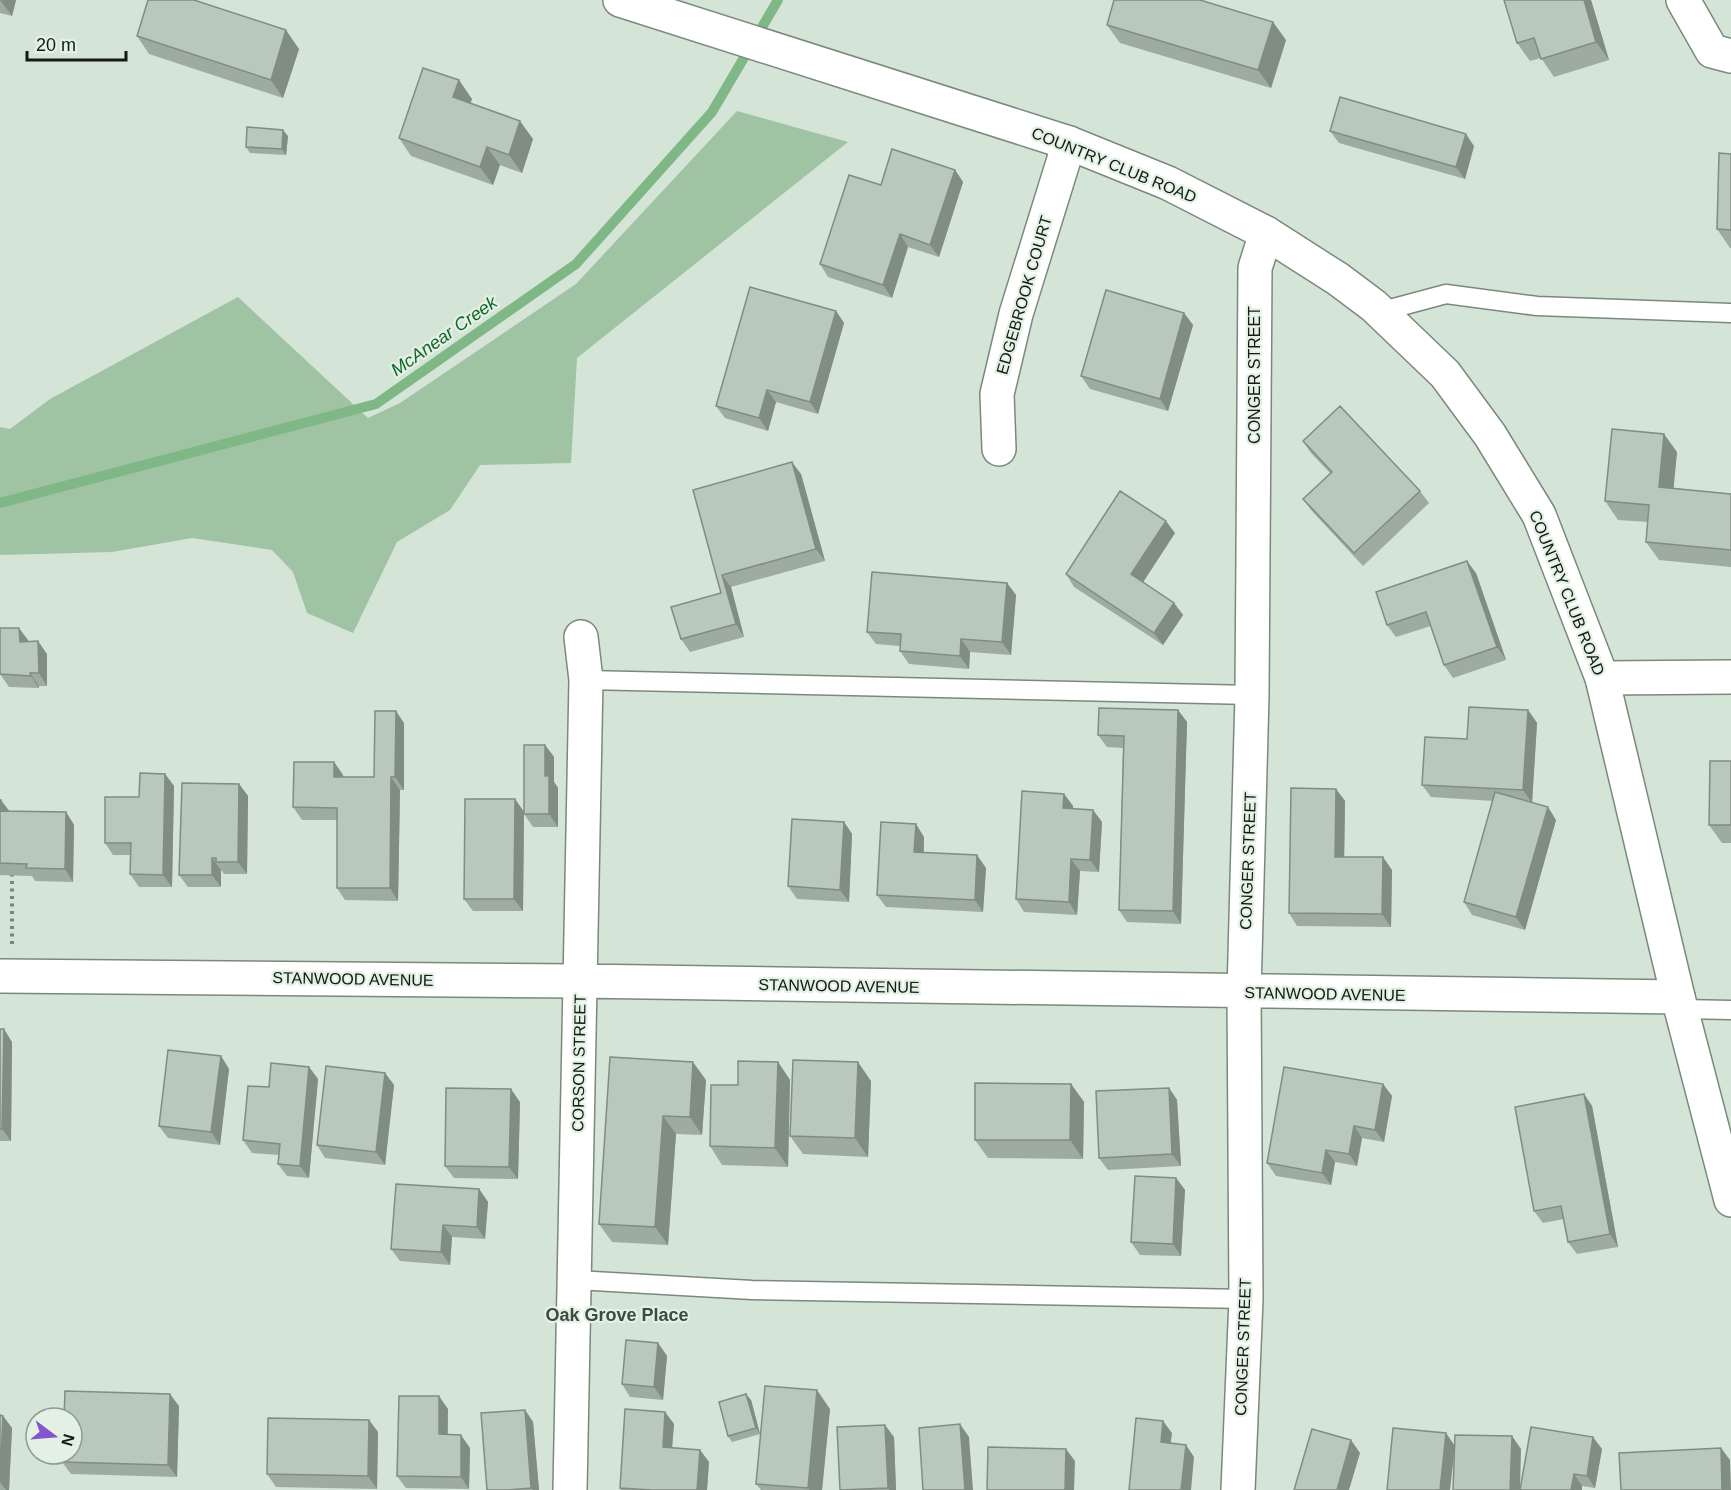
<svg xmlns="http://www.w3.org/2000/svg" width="1731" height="1490" font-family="Arial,sans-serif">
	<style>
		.green { fill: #9fc3a3 }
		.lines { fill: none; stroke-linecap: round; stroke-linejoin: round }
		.stream { stroke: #7fb786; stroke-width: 10 }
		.service-casing { stroke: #7b897c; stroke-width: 21 }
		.minor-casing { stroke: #7b897c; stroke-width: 36 }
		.secondary-casing { stroke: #7b897c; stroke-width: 36 }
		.path { stroke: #7b867d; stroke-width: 4; stroke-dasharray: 3 4.5; stroke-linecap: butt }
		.service { stroke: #fff; stroke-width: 18 }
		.minor { stroke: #fff; stroke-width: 33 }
		.secondary { stroke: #fff; stroke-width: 33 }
		.wall { fill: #9eaca0 }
		.shaded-wall { fill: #818c82 }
		.building { fill: #b8c8ba; stroke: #818c82; stroke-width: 1.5 }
		.labels { text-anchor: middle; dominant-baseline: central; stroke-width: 4.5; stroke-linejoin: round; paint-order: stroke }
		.street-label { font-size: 16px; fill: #141915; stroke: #e2f1e3 }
		.water-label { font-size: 18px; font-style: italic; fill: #12662a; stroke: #e2f1e3 }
		.neighbourhood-label { font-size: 18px; font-weight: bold; fill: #3e4b40; stroke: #e2f1e3 }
	</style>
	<rect width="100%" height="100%" fill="#d4e4d6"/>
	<path class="green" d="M737 111 848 142 577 358 571 463 480 465 450 510 397 542 353 633 307 613 293 572 272 550 192 538 112 552 0 555V427L10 429 50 399 238 297 368 418 400 403 576 284Z"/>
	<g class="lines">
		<path class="stream" d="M0 503 376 404 576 264 712 112 778 0"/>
		<g class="service-casing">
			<path id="service" d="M1379 312 1446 294 1537 306 1731 313
				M586 680 1252 695
				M1681 1009 1731 1010
				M576 1280 752 1290 1246 1299"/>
		</g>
		<g class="minor-casing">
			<path id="minor" d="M1683 0 1712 51 1731 56
				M999 449 997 394 1016 314 1069 143
				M1602 678 1731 677
				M0 976 580 981 1678 997
				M570 1490 586 680 581 637
				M1238 1490 1246 1299 1244 993 1252 695 1255 268 1266 233"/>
		</g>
		<g class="secondary-casing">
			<path id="secondary" d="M620 0 1069 143 1168 183 1266 233 1338 279 1374 306 1445 374 1490 435 1539 515 1602 678 1678 997 1731 1200"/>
		</g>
		<path class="path" d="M12 944V875"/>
		<use href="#service" class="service"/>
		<use href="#minor" class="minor"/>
		<use href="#secondary" class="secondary"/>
	</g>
	<path class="wall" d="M0 0H16L12 16 0 13Z
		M1591 0 1609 60 1554 77 1541 58 1530 61 1517 43Z
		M1107 25 1286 40 1271 88 1120 43Z
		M137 36 299 49 283 98 149 54Z
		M472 99 470 103 533 139 522 173 500 165 493 185 411 156 399 138Z
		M1330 131 1474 146 1465 179 1339 143Z
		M288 136 286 155 250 153 246 147Z
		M1731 154V248H1730L1717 229Z
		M955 170 963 182 939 257 908 247 892 298 828 277 820 264Z
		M836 311 844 323 818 414 776 402 768 431 725 418 716 406Z
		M1184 313 1193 325 1168 411 1090 389 1081 376Z
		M1303 441 1420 491 1429 503 1363 566 1312 511 1303 499 1330 473 1311 453Z
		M1677 452 1673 488 1731 494V567L1659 560 1646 542 1648 522 1618 520 1605 501Z
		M801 474 825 561 731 587 744 637 690 652 681 639 721 593 693 490Z
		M1175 533 1143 582 1174 603 1183 615 1163 645 1074 587 1066 574Z
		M1476 573 1506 660 1453 678 1444 665 1431 626 1396 637 1387 625Z
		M1007 583 1016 595 1011 655 970 652 969 669 909 664 900 651V646L876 644 867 632Z
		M28 640V642L47 654V686H39V688L9 687 0 674Z
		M1178 710 1187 722 1181 924 1127 922 1119 910 1123 748 1107 747 1098 735Z
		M1528 710 1537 723 1532 803 1556 820 1525 930 1472 915 1464 902 1493 801 1431 797 1422 785 1467 739Z
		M404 723V790H400L398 901 345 900 337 888V820H302L293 807 334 762 343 775V777H374Z
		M545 745 554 757V782L558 788V827H533L524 814Z
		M1731 761V843H1722L1709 825Z
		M165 774 174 786 172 887H139L130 874 131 855H113L105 843 139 797Z
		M239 784 248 796 247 874H224L221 870V887H188L179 875Z
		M1336 789 1345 801 1344 857 1392 870 1391 927 1297 926 1289 913Z
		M1064 794 1073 806V809L1093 810 1102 822 1099 872 1080 871 1077 915 1024 912 1016 899Z
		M515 799 524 812 523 911H473L464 899Z
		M0 800 9 811 66 812 74 825 73 882 35 881 32 876 0 875Z
		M844 822 852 834 849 902 797 899 788 886Z
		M924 837V853L986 868 983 912 886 907 877 895Z
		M0 1029 12 1042 11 1141H0Z
		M221 1056 229 1069 220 1145 168 1138 159 1126Z
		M610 1057 706 1080 702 1135 676 1134 668 1245 612 1242 599 1224Z
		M778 1062 790 1080 788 1167 722 1165 710 1146 738 1085Z
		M309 1067 318 1079 309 1178 287 1176 278 1164 279 1155 252 1153 243 1140 269 1087Z
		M385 1073 394 1085 385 1165 325 1158 317 1145Z
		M871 1081 868 1157 803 1154 790 1136Z
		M1071 1084 1084 1102 1083 1159 988 1158 975 1140Z
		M1383 1084 1392 1096 1384 1142 1362 1138 1357 1166 1335 1162 1331 1185 1276 1176 1267 1163Z
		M1169 1088 1177 1100 1181 1166 1108 1170 1099 1158Z
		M1584 1094 1592 1106 1618 1247 1577 1254 1568 1242 1564 1219 1543 1223 1534 1211Z
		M520 1102 518 1179 454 1178 445 1166Z
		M1176 1178 1185 1190 1181 1256 1140 1255 1131 1242Z
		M479 1189 488 1202 485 1239 452 1237 450 1265 400 1261 391 1249Z
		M658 1343 667 1356 663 1400 630 1397 622 1384Z
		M751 1400 760 1434 732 1442 728 1436Z
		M179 1406 177 1477 71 1474 62 1462Z
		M448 1409V1435L470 1448 469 1489 406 1488 397 1476Z
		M830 1409 822 1490H761L756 1484Z
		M525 1410 533 1422 539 1490H487Z
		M665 1412 674 1424 672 1448 700 1450 709 1462 707 1490H621L620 1488Z
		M0 1415 3 1416 12 1428 9 1490H0Z
		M369 1420 378 1432 377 1489 276 1487 267 1474Z
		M894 1437 896 1490H840Z
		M1602 1449 1595 1488 1582 1486 1520 1490Z"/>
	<path class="shaded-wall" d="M0 0H16L12 16Z
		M1584 0H1591L1609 60 1596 42Z
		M1273 22 1286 40 1271 88 1258 70Z
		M286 30 299 49 283 98 271 80Z
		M459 80 472 99 466 116 453 97Z
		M520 121 533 139 522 173 509 155Z
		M283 130 288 136 286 155 282 149Z
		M1466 134 1474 146 1465 179 1456 167Z
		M487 147 500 165 493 185 480 167Z
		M955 170 963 182 939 257 930 245Z
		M900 234 908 247 892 298 883 285Z
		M836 311 844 323 818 414 810 402Z
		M1184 313 1193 325 1168 411 1160 399Z
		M767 390 776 402 768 431 759 418Z
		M1664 434 1677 452 1672 505 1659 487Z
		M792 462 801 474 825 561 816 549Z
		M1166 521 1175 533 1140 587 1131 574Z
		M1467 561 1476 573 1506 660 1497 647Z
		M722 575 731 587 744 637 736 624Z
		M1007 583 1016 595 1011 655 1002 642Z
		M1174 603 1183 615 1163 645 1154 633Z
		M19 628 28 640V654L20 642Z
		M961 639 970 652 969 669 960 656Z
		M38 641 47 654V686L39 673Z
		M30 673 39 686V688L31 676Z
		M1178 710 1187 722 1181 924 1173 911Z
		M1528 710 1537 723 1532 803 1523 790Z
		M396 711 404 723V790L395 777Z
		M545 745 554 757V782L558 788V827L549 814 545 776Z
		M334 762 343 775 342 789 334 777Z
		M165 774 174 786 172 887 163 875Z
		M391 777 400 790 398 901 390 888Z
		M239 784 248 796 247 874 238 862Z
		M1336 789 1345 801 1344 869 1335 857Z
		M1064 794 1073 806 1072 821 1063 808Z
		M515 799 524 812 523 911 514 899Z
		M1 800 10 812 1 811Z
		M1548 807 1556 820 1525 930 1516 917Z
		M1093 810 1102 822 1099 872 1090 860Z
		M66 812 74 825 73 882 65 869Z
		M844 822 852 834 849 902 840 890Z
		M916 824 924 837 923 865 914 852Z
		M977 855 986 868 983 912 975 900Z
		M1383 857 1392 870 1391 927 1382 914Z
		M212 858 221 870V887L212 875Z
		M1071 859 1080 871 1077 915 1069 902Z
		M4 1029 12 1042 11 1141 2 1129Z
		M221 1056 229 1069 220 1145 211 1132Z
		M693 1062 706 1080 702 1135 690 1117Z
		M778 1062 790 1080 788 1167 775 1148Z
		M858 1062 871 1081 868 1157 855 1138Z
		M309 1067 318 1079 309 1178 300 1166Z
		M385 1073 394 1085 385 1165 376 1152Z
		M1071 1084 1084 1102 1083 1159 1070 1140Z
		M1383 1084 1392 1096 1384 1142 1375 1130Z
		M1169 1088 1177 1100 1181 1166 1172 1154Z
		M511 1089 520 1102 518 1179 509 1167Z
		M1584 1094 1592 1106 1618 1247 1610 1234Z
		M663 1116 676 1134 668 1245 655 1227Z
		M1354 1126 1362 1138 1357 1166 1349 1154Z
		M1326 1150 1335 1162 1331 1185 1322 1173Z
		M1176 1178 1185 1190 1181 1256 1173 1244Z
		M479 1189 488 1202 485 1239 477 1227Z
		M443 1225 452 1237 450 1265 441 1252Z
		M658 1343 667 1356 663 1400 654 1387Z
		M817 1390 830 1409 822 1490H809L808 1488Z
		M170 1394 179 1406 177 1477 168 1465Z
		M746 1394 751 1400 760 1434 756 1428Z
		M439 1396 448 1409 447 1447 439 1434Z
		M525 1410 533 1422 539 1490H533L531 1488Z
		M665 1412 674 1424 671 1460 663 1447Z
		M3 1416 12 1428 9 1490H6L0 1482Z
		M369 1420 378 1432 377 1489 368 1476Z
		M1163 1421 1172 1433 1169 1455 1161 1442Z
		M960 1424 969 1437 973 1490H965Z
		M885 1425 894 1437 896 1490H890L888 1488Z
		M1446 1433 1455 1446 1450 1490H1440Z
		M461 1435 470 1448 469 1489 461 1477Z
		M1512 1436 1521 1449 1520 1490H1510Z
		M1593 1437 1602 1449 1595 1488 1587 1476Z
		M1351 1440 1360 1453 1349 1490H1337Z
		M1186 1445 1194 1457 1191 1490H1181Z
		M1721 1448 1730 1460 1731 1490H1722Z
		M1066 1449 1075 1461 1074 1490H1065Z
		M700 1450 709 1462 707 1490H697Z
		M1574 1474 1582 1486V1490H1571Z"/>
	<path class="building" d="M148 0H194L286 30 271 80 137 36Z
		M1114 0H1200L1273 22 1258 70 1107 25Z
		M1504 0H1584L1596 42 1541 59 1534 38 1517 43Z
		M423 68 459 80 453 97 520 121 509 155 487 147 480 167 399 138Z
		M1340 97 1466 134 1456 167 1330 131Z
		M247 127 283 130 282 149 246 147Z
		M892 149 955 170 930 245 900 234 883 285 820 264 849 175 881 185Z
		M1719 153 1731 154V230L1717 229Z
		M750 287 836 311 810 402 767 390 759 418 716 406Z
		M1106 290 1184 313 1160 399 1081 376Z
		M1340 406 1420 491 1354 553 1303 499 1332 472 1303 441Z
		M1612 429 1664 434 1659 487 1731 494V550L1646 542 1649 505 1605 501Z
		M792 462 816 549 722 575 736 624 681 639 671 607 721 593 693 490Z
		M1120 491 1166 521 1131 574 1174 603 1154 633 1066 574Z
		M1467 561 1497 647 1444 665 1426 612 1387 625 1376 592Z
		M872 572 1007 583 1002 642 961 639 960 656 900 651 901 634 867 632Z
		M0 628H19L20 642 38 641 39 673H30L31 676 0 674Z
		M1469 707 1528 710 1523 790 1422 785 1425 737 1467 739Z
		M1099 708 1178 710 1173 911 1119 910 1124 736 1098 735Z
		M375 711H396L395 777H391L390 888H337V808L293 807 294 762H334V777H374Z
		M524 745H545V776H549V814H524Z
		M1710 761H1731V825H1709Z
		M140 773 165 774 163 875 130 874 131 843H105V797H139Z
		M182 783 239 784 238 862H216V858H212V875H179Z
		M1291 788 1336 789 1335 857H1383L1382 914 1289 913Z
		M1022 791 1064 794 1063 808 1093 810 1090 860 1071 859 1069 902 1016 899Z
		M1495 792 1548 807 1516 917 1464 902Z
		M465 799H515L514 899H464Z
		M0 800H1V811L66 812 65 869 26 868 27 864 0 863Z
		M792 819 844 822 840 890 788 886Z
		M881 822 916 824 914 852 977 855 975 900 877 895Z
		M0 1029H4L2 1129H0Z
		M168 1050 221 1056 211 1132 159 1126Z
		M610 1057 693 1062 690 1117 663 1116 655 1227 599 1224Z
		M793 1060 858 1062 855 1138 790 1136Z
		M738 1061 778 1062 775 1148 710 1146 711 1085H738Z
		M271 1063 309 1067 300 1166 278 1164 280 1144 243 1140 248 1086 269 1087Z
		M326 1066 385 1073 376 1152 317 1145Z
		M1284 1067 1383 1084 1375 1130 1354 1126 1349 1154 1326 1150 1322 1173 1267 1163Z
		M975 1083 1071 1084 1070 1140H975Z
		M446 1088 511 1089 509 1167 445 1166Z
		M1169 1088 1172 1154 1099 1158 1096 1091Z
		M1584 1094 1610 1234 1568 1242 1561 1206 1534 1211 1515 1107Z
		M1135 1176 1176 1178 1173 1244 1131 1242Z
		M396 1184 479 1189 477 1227 443 1225 441 1252 391 1249Z
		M626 1340 658 1343 654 1387 622 1384Z
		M765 1386 817 1390 808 1488 756 1484Z
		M65 1391 170 1394 168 1465 62 1462 63 1454H72V1418H64Z
		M746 1394 756 1428 728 1436 719 1402Z
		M399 1396H439V1434L461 1435V1477L397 1476Z
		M625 1409 665 1412 663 1447 700 1450 697 1490H651L620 1488Z
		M525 1410 531 1488 507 1490H487L481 1413Z
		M0 1415 3 1416 0 1482Z
		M268 1418 369 1420 368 1476 267 1474Z
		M1136 1418 1163 1421 1161 1442 1186 1445 1181 1490H1129Z
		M960 1424 965 1490H923L919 1428Z
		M885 1425 888 1488 840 1490 837 1427Z
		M1531 1427 1593 1437 1587 1476 1574 1474 1571 1490H1520Z
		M1393 1428 1446 1433 1440 1490H1387Z
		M1312 1429 1351 1440 1337 1490H1294Z
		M1455 1435 1512 1436 1510 1490H1453Z
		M988 1447 1066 1449 1065 1490H987Z
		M1721 1448 1722 1490H1621L1619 1453Z"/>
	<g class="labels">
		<g class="street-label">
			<text transform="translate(1114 165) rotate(22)">COUNTRY CLUB ROAD</text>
			<text transform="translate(1024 295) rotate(-74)">EDGEBROOK COURT</text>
			<text transform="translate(1254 375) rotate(-90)">CONGER STREET</text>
			<text transform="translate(1567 593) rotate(68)">COUNTRY CLUB ROAD</text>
			<text transform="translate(1248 861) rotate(-88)">CONGER STREET</text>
			<text transform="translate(353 979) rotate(1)">STANWOOD AVENUE</text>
			<text transform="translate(839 986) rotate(1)">STANWOOD AVENUE</text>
			<text transform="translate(1325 994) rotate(1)">STANWOOD AVENUE</text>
			<text transform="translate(579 1063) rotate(-89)">CORSON STREET</text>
			<text transform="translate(1243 1347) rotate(-88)">CONGER STREET</text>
		</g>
		<g class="water-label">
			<text transform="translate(444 336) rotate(-35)">McAnear Creek</text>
		</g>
		<g class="neighbourhood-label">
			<text x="617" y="1315">Oak Grove Place</text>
		</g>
	</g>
	<g transform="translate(54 1436) rotate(106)"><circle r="28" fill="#e2f1e3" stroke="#909b91" stroke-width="1.5"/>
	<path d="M0-4.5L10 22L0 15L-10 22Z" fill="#8455ce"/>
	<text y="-9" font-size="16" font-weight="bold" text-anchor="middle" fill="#141915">N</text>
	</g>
	<path d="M27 51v9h99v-9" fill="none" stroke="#141915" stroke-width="3"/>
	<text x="36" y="51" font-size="18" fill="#141915" stroke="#e2f1e3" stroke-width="4.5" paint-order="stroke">20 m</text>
</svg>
